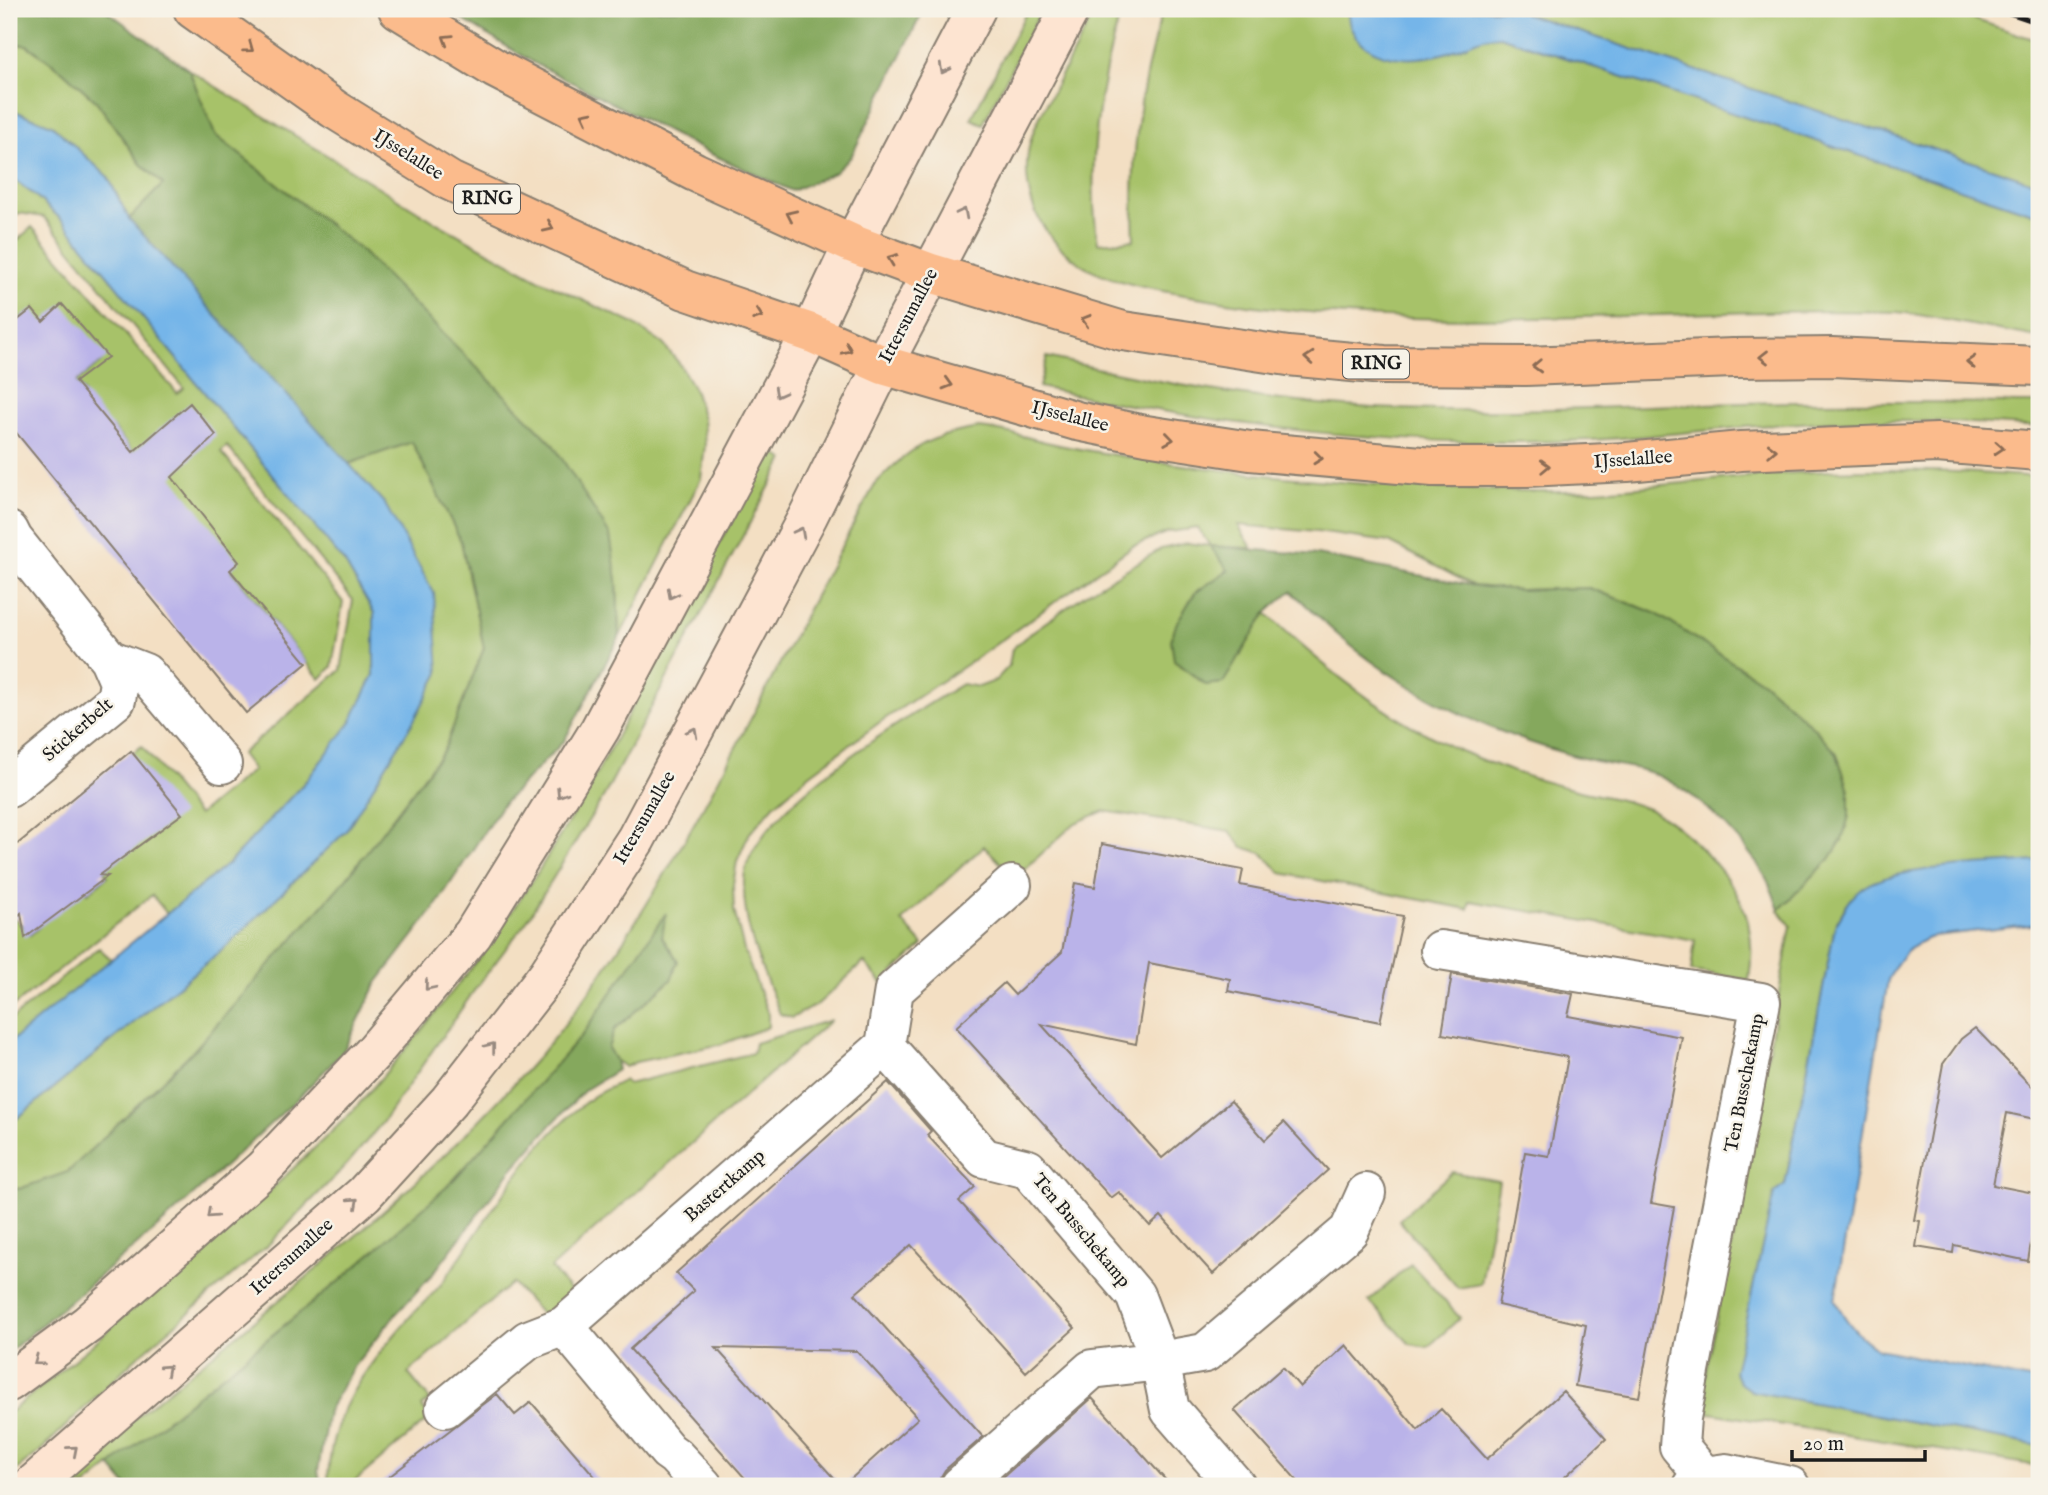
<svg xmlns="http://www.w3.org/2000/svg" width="2048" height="1495" font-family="'IM FELL English',serif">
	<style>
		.green { fill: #a7c269; stroke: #626f42; stroke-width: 2 }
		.forest { fill: #85a85d; stroke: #50623c; stroke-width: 2 }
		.water { fill: #75b5e9; stroke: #486882; stroke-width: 2 }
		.building { fill: #bab3e9 }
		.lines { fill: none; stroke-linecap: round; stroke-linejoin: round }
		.street-casing { stroke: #887e70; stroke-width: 42 }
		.secondary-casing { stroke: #887e70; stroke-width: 42 }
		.primary-casing { stroke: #887e70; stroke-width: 42 }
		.street { stroke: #fff; stroke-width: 38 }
		.secondary { stroke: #fde4d1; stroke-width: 38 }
		.primary { stroke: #fbbb8c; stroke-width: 38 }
		.rail { stroke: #1c1c1c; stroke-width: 5 }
		.oneway { stroke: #8c6c54 }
		.oneway2 { stroke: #988a80 }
		.labels { text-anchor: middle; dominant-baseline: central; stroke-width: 5; stroke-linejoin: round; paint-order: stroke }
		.shield { fill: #f7f3e8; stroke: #5e5c59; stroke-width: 2 }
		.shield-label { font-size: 18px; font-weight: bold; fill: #1c1c1c }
		.street-label { font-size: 19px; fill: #1c1c1c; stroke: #f7f3e8 }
	</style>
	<rect width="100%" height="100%" fill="#f7f3e8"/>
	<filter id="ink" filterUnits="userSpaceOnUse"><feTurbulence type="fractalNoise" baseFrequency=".0143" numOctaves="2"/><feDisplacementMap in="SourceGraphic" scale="14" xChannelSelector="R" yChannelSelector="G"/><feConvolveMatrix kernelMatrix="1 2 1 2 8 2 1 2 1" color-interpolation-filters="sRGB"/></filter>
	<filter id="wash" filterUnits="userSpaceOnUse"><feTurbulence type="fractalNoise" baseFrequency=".00686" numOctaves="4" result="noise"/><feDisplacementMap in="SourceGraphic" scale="28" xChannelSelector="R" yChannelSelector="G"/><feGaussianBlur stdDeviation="1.57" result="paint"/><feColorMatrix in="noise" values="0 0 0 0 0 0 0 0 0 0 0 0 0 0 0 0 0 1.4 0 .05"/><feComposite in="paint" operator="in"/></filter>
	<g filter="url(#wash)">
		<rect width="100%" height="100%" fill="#f3dfc3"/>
		<path class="green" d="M1028 9H1042L983 124 971 119Z
			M1096 9H1122C1099 80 1086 169 1098 243L1134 240C1130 158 1139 87 1163 9H1348V12L1472 41 1486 36H1500L2039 215V337C2008 332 1977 326 1946 320 1930 317 1913 313 1896 312 1669 306 1441 338 1215 300 1174 293 1116 286 1081 264 1061 251 1046 234 1036 213 1026 191 1024 162 1031 139 1036 121 1047 104 1055 87 1069 61 1083 35 1096 9Z
			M1511 9H1943L2039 41V184Z
			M9 44 26 45 63 71 97 102 141 164 163 184 129 219 108 177 52 125 9 109Z
			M189 70 435 222 540 280 632 323 663 344 679 363 694 389 703 419 705 445 701 479 619 638 617 579 552 443 358 248 215 135Z
			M9 176 37 197 63 221 345 563 374 613V675L351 723 306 781 229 863 167 914 152 895 9 1010V923L15 918 30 935 39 927 70 872 88 893 108 876 91 856 132 753 142 746 198 815 253 770 241 754 341 670 353 600 227 446 221 452 343 602 332 667 320 679 113 428 67 407 84 393 76 383 101 362 22 317 9 327V248L32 227 177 393 184 388 44 217 19 213 9 221Z
			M1047 357C1146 380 1244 399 1345 406 1477 416 1610 406 1742 403 1841 400 1940 403 2039 403V427C1955 421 1870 418 1785 424 1720 428 1655 437 1590 440 1401 449 1223 427 1039 387Z
			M978 428C1002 430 1022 436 1046 442 1083 451 1123 456 1162 462 1284 480 1407 489 1531 491 1618 493 1706 479 1793 473 1875 467 1957 471 2039 477V861L1905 873 1846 906 1835 926 1785 1185 1774 1193 1751 1391 2039 1446V1466L1704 1412 1698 1409 1749 1158 1791 926 1779 910 1830 859 1849 790 1836 752 1809 723 1763 682 1655 613 1589 588 1520 590 1474 586 1389 542 1317 532 1238 525 1252 548 1211 546 1229 570 1195 593 1174 661 1206 685 1222 683 1266 613C1318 662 1372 707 1436 739 1480 762 1528 778 1576 790 1600 796 1626 799 1648 809 1682 824 1725 869 1741 902 1753 927 1753 954 1749 980L1691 971 1695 940 1470 901 1468 909 1281 873 1262 853 1242 847 1230 831 1104 811 1075 823 1015 878 984 846 902 921 923 945 882 983 864 962 818 1004 792 1018 780 1014C763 971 742 928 744 880 746 813 907 717 962 684L979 687 995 681 1009 666 1012 649 1029 634 1090 591 1161 549 1187 543 1210 546 1198 528 1168 532 1133 546 985 652 880 722 809 775 774 805 749 834 737 861 733 885 734 910 744 950 768 1014V1027L722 1044 636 1062 625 1067 615 1060 608 1048 614 1030 671 980 662 937 665 915 583 1034 450 1185 343 1278 86 1486H72L64 1477C225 1340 398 1217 538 1057 580 1009 614 956 648 902 731 767 798 622 876 483 913 446 926 437 978 428Z
			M412 442 461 541 484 648 444 750 346 879 195 1049 68 1172 19 1189 9 1187V1125L228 945 413 722 385 504 348 464Z
			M769 450 784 459 605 794 526 922 476 988 382 1123 349 1162 269 1244 134 1360 39 1452 9 1476V1413L92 1345 148 1294 254 1206 353 1111 411 1043 484 952 538 872 590 786Z
			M99 948 112 960 9 1043V1021Z
			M831 1020 551 1268 575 1296 547 1320 512 1283 408 1373 430 1400 422 1407 430 1418 349 1486H328C327 1416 364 1369 409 1318 420 1305 435 1294 445 1279 490 1217 528 1144 591 1098 601 1091 614 1086 624 1080L628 1084 753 1053 755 1043Z
			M1452 1172 1499 1181 1481 1284 1458 1288 1399 1220Z
			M1411 1264 1460 1318 1428 1347 1410 1344 1369 1301Z"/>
		<path class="forest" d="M9 9H104L189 70 215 135 358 248 552 443 610 535 617 579 619 638 564 741 502 805 433 910 377 983 343 1052 293 1103 164 1222 9 1352V1187L19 1189 68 1172 195 1049 346 879 444 750 484 648 461 541 412 442 348 464 129 219 163 184 141 164 97 102 63 71 27 45 9 44Z
			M445 9H924L851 157 834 173 792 191 709 153 534 63Z
			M1210 546 1317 555 1474 586 1520 590 1589 588 1655 613 1763 682 1809 723 1836 752 1849 790V816L1842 840 1830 859 1779 910C1775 899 1771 886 1765 876 1741 835 1689 783 1642 770 1626 766 1610 764 1595 761 1555 752 1515 738 1478 722 1429 700 1379 670 1338 635 1322 621 1307 606 1291 591L1266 613 1223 683 1206 685 1174 660 1171 640 1177 622 1195 593 1228 570Z
			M666 913 662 937 678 961 671 980 614 1030 608 1048 615 1060 617 1070 585 1090 552 1124 512 1169 432 1275 395 1315 353 1367 328 1411 318 1471 321 1486H127L110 1466 343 1278 450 1184 583 1034Z"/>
		<path class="water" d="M1348 9H1511L2039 184V215L1500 36C1480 36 1467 46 1449 52 1422 60 1389 63 1366 46 1354 37 1347 24 1348 9Z
			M9 109 52 125 108 177 129 219 385 504 434 593 439 673 413 722 346 831 228 945 9 1125V1043L229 863 306 781 350 723 374 675V613L345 563 63 221 37 197 9 176Z
			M2039 861V924L1934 936C1910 944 1898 958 1888 980L1835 1300C1845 1320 1858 1338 1878 1349L2039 1382V1446L1751 1391 1740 1383 1734 1372 1774 1193 1785 1185 1835 926C1843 912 1850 896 1864 887 1896 866 1997 864 2039 861Z"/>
		<g id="blocks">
			<path class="building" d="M62 304 108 357 75 382 133 452 190 403 216 435 172 477 239 562 230 570 307 663 246 713 9 424V327L32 309 43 322Z
				M131 751 182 814 99 875 108 876 25 938 21 913 9 923V851Z
				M1102 844 1243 870 1240 885 1403 916 1380 1022 1228 991 1230 979 1149 963 1136 1044 1041 1024 1162 1158 1231 1101 1265 1140 1284 1122 1328 1170 1213 1274 1161 1216 1150 1226 1119 1192 1111 1198 956 1027 1004 983 1015 995 1062 952 1075 883 1095 887Z
				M1452 974 1573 994 1568 1016 1682 1037 1651 1203 1674 1207 1639 1397 1575 1386 1586 1325 1498 1305 1525 1152 1549 1156 1568 1057 1442 1034Z
				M1975 1028 2039 1094V1120L2007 1113 1993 1185 2039 1194 2028 1261 1954 1245 1953 1253 1916 1247 1920 1221 1914 1220 1943 1064 1961 1039Z
				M888 1082 931 1131 927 1135 975 1187 959 1201 1075 1328 1026 1372 911 1245 855 1294 983 1437 945 1470 940 1478 939 1486H843L918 1418 857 1351 716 1348 841 1486H752L630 1349 694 1291 676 1273Z
				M1346 1345 1418 1430 1441 1409 1487 1459 1563 1391 1606 1439 1555 1486H1302L1234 1410 1283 1367 1300 1387Z
				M497 1394 515 1415 531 1402 603 1486H377Z
				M1092 1398 1171 1486H993Z"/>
		</g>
	</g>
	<g filter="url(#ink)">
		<use href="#blocks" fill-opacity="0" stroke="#887e70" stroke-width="2"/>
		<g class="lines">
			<g class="street-casing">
				<path id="street" d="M9 531 13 539 109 659 119 682 116 700 9 788
					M109 659 145 673 222 764
					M1440 950 1761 1002 1681 1418 1679 1446 1704 1476
					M885 1046 984 1158 1028 1169 1135 1295 1160 1361 1170 1410 1236 1486
					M885 1046 894 990 1012 885
					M445 1408 528 1340 564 1326
					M703 1486 675 1456 668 1451 564 1326 885 1046
					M960 1486 1092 1369 1160 1361 1205 1353 1349 1231 1366 1193
					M1692 1486 1704 1476 1726 1473 1790 1486"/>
			</g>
			<g class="secondary-casing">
				<path id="secondary" d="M9 1382 88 1324 263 1169 372 1054 473 934 600 729 811 333 853 244 976 9
					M31 1486 364 1194 449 1101 548 974 636 839 808 516 883 365 1070 9"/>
			</g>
			<g class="primary-casing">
				<path id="primary" d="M193 9 334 109 450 181 685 290 811 333 883 365 1077 421 1146 435 1250 451 1433 467H1527L1627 462 1741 451 1937 443 2039 451
					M398 9 496 69 695 172 853 244 931 273 1123 331 1288 356 1384 365 1526 366 1733 358 1832 357 2039 366"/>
			</g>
			<use href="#street" class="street"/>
			<use href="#secondary" class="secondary"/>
			<use href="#primary" class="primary"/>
			<path class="rail" d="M1997 9 2039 23"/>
		</g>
		<defs><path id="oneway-chevron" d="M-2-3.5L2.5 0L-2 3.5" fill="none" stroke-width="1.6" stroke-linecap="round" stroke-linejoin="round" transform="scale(1.75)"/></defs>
		<g class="oneway">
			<use href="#oneway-chevron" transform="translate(447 39) rotate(-148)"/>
			<use href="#oneway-chevron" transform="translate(249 48) rotate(36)"/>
			<use href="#oneway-chevron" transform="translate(586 116) rotate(-153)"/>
			<use href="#oneway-chevron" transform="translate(791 215) rotate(-155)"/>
			<use href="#oneway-chevron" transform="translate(549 227) rotate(25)"/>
			<use href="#oneway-chevron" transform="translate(892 259) rotate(-159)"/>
			<use href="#oneway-chevron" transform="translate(758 315) rotate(19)"/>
			<use href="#oneway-chevron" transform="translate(1086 320) rotate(-163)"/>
			<use href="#oneway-chevron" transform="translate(847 349) rotate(24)"/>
			<use href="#oneway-chevron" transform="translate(1764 357) rotate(180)"/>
			<use href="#oneway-chevron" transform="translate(1309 358) rotate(-175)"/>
			<use href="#oneway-chevron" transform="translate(1971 362) rotate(-177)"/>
			<use href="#oneway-chevron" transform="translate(1537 366) rotate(178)"/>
			<use href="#oneway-chevron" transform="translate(948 384) rotate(16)"/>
			<use href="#oneway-chevron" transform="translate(1169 439) rotate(8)"/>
			<use href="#oneway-chevron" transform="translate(1999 448) rotate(4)"/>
			<use href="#oneway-chevron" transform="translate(1772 450) rotate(-2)"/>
			<use href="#oneway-chevron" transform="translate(1318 458) rotate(6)"/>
			<use href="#oneway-chevron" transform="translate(1545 466) rotate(-2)"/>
		</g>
		<g class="oneway2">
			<use href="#oneway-chevron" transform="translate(944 69) rotate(118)"/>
			<use href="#oneway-chevron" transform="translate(963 213) rotate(-63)"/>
			<use href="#oneway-chevron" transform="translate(779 393) rotate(118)"/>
			<use href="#oneway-chevron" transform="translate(800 532) rotate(-62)"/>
			<use href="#oneway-chevron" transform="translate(672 594) rotate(118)"/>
			<use href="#oneway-chevron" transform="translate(693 732) rotate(-62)"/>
			<use href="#oneway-chevron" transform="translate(561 793) rotate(122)"/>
			<use href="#oneway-chevron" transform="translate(429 986) rotate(130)"/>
			<use href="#oneway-chevron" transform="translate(491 1047) rotate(-52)"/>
			<use href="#oneway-chevron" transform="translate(354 1202) rotate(-42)"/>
			<use href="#oneway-chevron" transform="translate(211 1214) rotate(138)"/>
			<use href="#oneway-chevron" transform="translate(38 1361) rotate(144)"/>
			<use href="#oneway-chevron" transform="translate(166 1369) rotate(-42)"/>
			<use href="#oneway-chevron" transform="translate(73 1450) rotate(-41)"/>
		</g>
	</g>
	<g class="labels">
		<g class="shield">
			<rect x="454" y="184.5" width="66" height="29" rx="5"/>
			<rect x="1343" y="349.5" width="66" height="29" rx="5"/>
		</g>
		<g class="shield-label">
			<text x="487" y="199">RING</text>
			<text x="1376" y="364">RING</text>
		</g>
		<g class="street-label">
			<text transform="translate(408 155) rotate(32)">IJsselallee</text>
			<text transform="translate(909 316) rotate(-62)">Ittersumallee</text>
			<text transform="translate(1070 417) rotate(14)">IJsselallee</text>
			<text transform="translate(1633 460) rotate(-4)">IJsselallee</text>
			<text transform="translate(78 730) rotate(-41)">Stickerbelt</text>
			<text transform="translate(645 818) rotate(-60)">Ittersumallee</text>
			<text transform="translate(1745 1083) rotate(-79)">Ten Busschekamp</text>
			<text transform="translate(725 1186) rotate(-41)">Bastertkamp</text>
			<text transform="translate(1081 1231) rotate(50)">Ten Busschekamp</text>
			<text transform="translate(292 1257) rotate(-42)">Ittersumallee</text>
		</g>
	</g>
	<rect width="2048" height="1495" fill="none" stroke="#f7f3e8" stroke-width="35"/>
	<path d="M1792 1450v10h133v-10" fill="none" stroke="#1c1c1c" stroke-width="3.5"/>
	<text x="1803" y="1450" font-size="21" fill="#1c1c1c" stroke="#f7f3e8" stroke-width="5" paint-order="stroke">20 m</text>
</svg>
